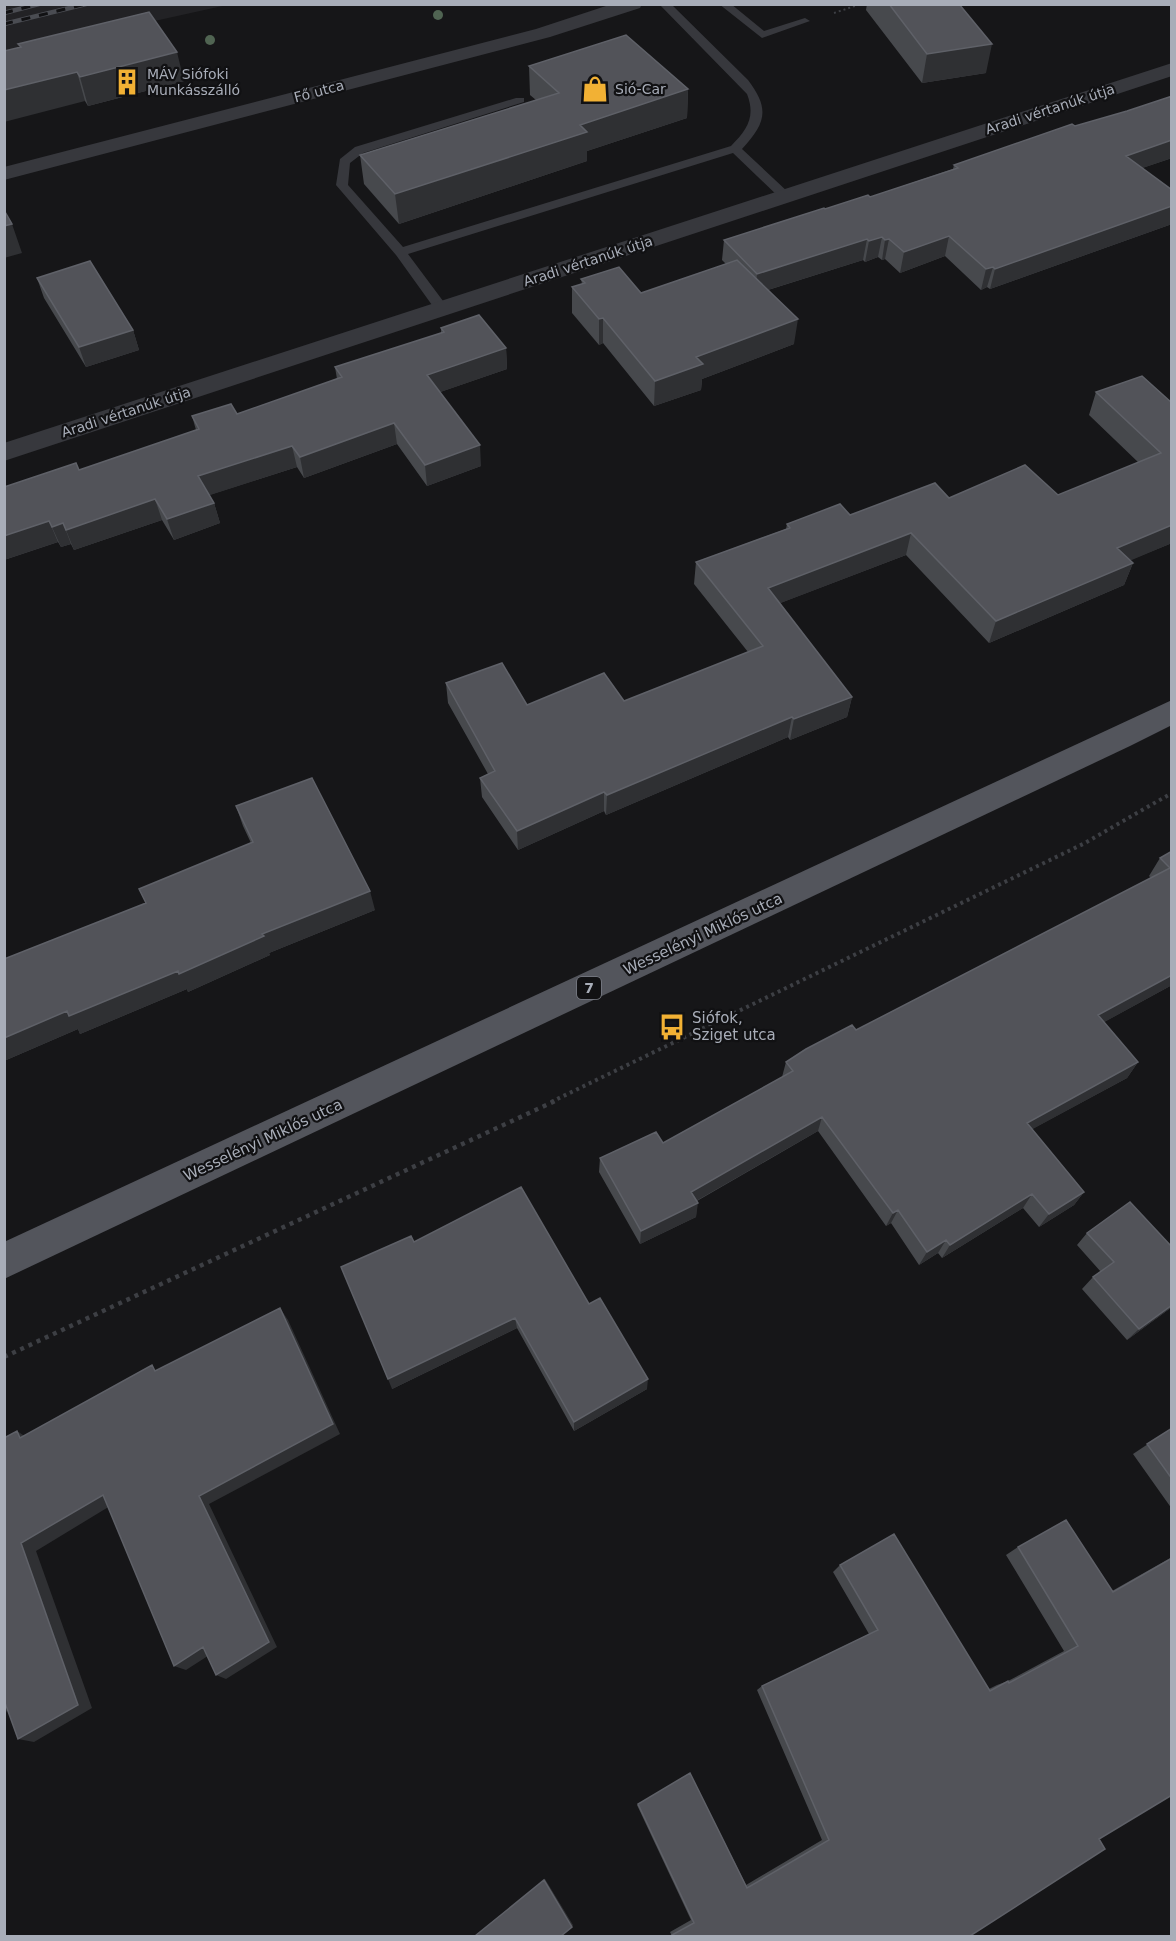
<svg xmlns="http://www.w3.org/2000/svg" width="1176" height="1941" font-family="'DejaVu Sans',sans-serif">
	<style>
		.built { fill: #222225 }
		.lines { fill: none; stroke-linecap: round; stroke-linejoin: round }
		.path-far2 { stroke: #3d3f44; stroke-width: 2; stroke-dasharray: 2 3; stroke-linecap: butt }
		.path-far1 { stroke: #3d3f44; stroke-width: 4; stroke-dasharray: 3 4; stroke-linecap: butt }
		.path { stroke: #3d3f44; stroke-width: 4.5; stroke-dasharray: 4 5; stroke-linecap: butt }
		.lane { fill: #37383d; fill-rule: evenodd }
		.street { fill: #37383d; fill-rule: evenodd }
		.primary { fill: #53555c; fill-rule: evenodd }
		.rail-casing { stroke: #4a4c52; stroke-width: 4.5 }
		.rail { stroke: #111113; stroke-width: 3; stroke-dasharray: 9; stroke-linecap: butt }
		.tree { fill: #506452 }
		.wall { fill: #47494d }
		.shaded-wall { fill: #2f3033 }
		.building { fill: #525359; stroke: #5f6168; stroke-width: 1.5 }
		.labels { text-anchor: middle; dominant-baseline: central; stroke-width: 4.5; stroke-linejoin: round; paint-order: stroke }
		.far-poi-label { font-size: 14px; fill: #a8adb8; stroke: #111113; text-anchor: start }
		.far-street-label { font-size: 14px; fill: #a8adb8; stroke: #111113 }
		.shield { fill: #111113; stroke: #7b7e86; stroke-width: 1.5 }
		.shield-label { font-size: 14px; font-weight: bold; fill: #a8adb8 }
		.street-label { font-size: 15px; fill: #a8adb8; stroke: #111113 }
		.poi-label { font-size: 15px; fill: #a8adb8; stroke: #111113; text-anchor: start }
	</style>
	<rect width="100%" height="100%" fill="#161618"/>
	<path class="built" d="M5 4 227 5 5 54Z"/>
	<g class="lines">
		<path class="path-far2" d="M834 13 861 4"/>
		<path class="path-far1" d="M551 1102 1083 844 1172 793"/>
		<path class="path" d="M4 1357 555 1101"/>
		<path class="lane" d="M659 4H671L748 80C770 109 766 123 742 149L789 193V199H781L733 153 408 254 449 309 447 312H437L396 255 336 185 340 159 355 147 516 98H524V102L363 153 350 163 348 185 403 247 731 146C747 130 756 117 747 94Z
			M719 4H731L764 31 805 18 810 21 762 38Z"/>
		<path class="street" d="M612 4H642L640 8 550 37 4 180V167L536 29Z
			M1172 63V76L4 461V443Z"/>
		<path class="primary" d="M1172 700V725L1130 746 4 1279V1242Z"/>
		<g class="rail-casing">
			<path id="rail" d="M4 13 39 4
				M4 24 86 4"/>
		</g>
		<use href="#rail" class="rail"/>
	</g>
	<g class="tree">
		<circle cx="438" cy="15" r="5"/>
		<circle cx="210" cy="40" r="5"/>
	</g>
	<path class="wall" d="M867 4H959L986 73 922 83 866 10Z
		M18 44 184 81 88 106 85 101 20 47Z
		M529 66 688 89 687 118 587 151V161L399 224 364 184 360 155 536 100 530 95Z
		M1172 96V158L1142 168 1172 190V224L990 289 987 287 981 290 945 256 900 273 885 259 882 260 878 257 865 262 863 260 768 290 794 344 702 379 701 390 654 406 603 343 599 345 572 313V287L582 284 581 279 641 293 726 264 722 260 724 240 825 209 870 197 953 169 954 165 1075 126 1127 111Z
		M37 278 133 330 139 350 86 367 44 298Z
		M441 328 506 348 507 369 440 392 481 466 427 486 397 444 304 478 297 467 209 495 214 503 220 523 174 540 162 520 74 550 71 544 61 547 58 542 4 560 79 470 196 430 192 416 237 414 337 379 335 367 441 333Z
		M1096 392 1172 403V543L1130 560 1133 563 1124 585 989 643 906 555 780 603 852 697 847 717 790 740 788 737 606 815 604 811 518 850 482 797 480 778 488 774 448 703 446 683 527 705 624 701 748 652 694 584 696 562 786 529 787 524 850 515 949 498 1058 495 1139 463 1089 415Z
		M236 806 375 910 269 953 270 955 188 992 187 989 80 1034 78 1029 4 1061V959L146 903 251 843 243 826Z
		M1172 851V985L1104 1022 1138 1062 1127 1078 1032 1129 1084 1192 1074 1205 1039 1227 1023 1208 942 1258 938 1253 919 1265 891 1223 886 1226 818 1131 697 1201 696 1217 640 1244 599 1172 600 1158 663 1143 782 1077 786 1062 856 1030 1151 878 1149 876 1160 858Z
		M1087 1233 1172 1307 1127 1340 1082 1289 1093 1277 1101 1272 1077 1245Z
		M414 1242 589 1304 647 1389 574 1431 517 1328 392 1389Z
		M1172 1428V1509L1133 1454Z
		M1018 1547 1112 1591 1172 1557V1795L1099 1839 970 1936H672L670 1932 691 1920 637 1805 690 1773 746 1885 822 1840 757 1690 762 1686 869 1634 833 1572 840 1565 989 1689 997 1685 1008 1681 1064 1651 1006 1555Z"/>
	<path class="shaded-wall" d="M992 44 986 73 922 83 927 54Z
		M177 52 184 81 88 106 80 77Z
		M77 72 85 101 4 122V90Z
		M688 89 687 118 587 151V161L399 224 395 194 580 125Z
		M1172 140V158L1119 176 1126 156Z
		M1172 206V224L990 289 995 269Z
		M12 224 22 253 4 258V226Z
		M949 236 945 256 900 273 904 252Z
		M882 237 878 257 865 262 869 241Z
		M867 239 863 260 755 294 757 274Z
		M889 239 885 259 882 260 885 240Z
		M993 267 987 287 981 290 986 269Z
		M603 318V343L599 345V319Z
		M798 319 794 344 702 379 701 390 654 406 655 381 696 357Z
		M133 330 139 350 86 367 79 347Z
		M506 348 507 369 429 396 427 375Z
		M394 423 397 444 304 478 300 457Z
		M480 445 481 466 427 486 425 465Z
		M292 446 297 467 204 497 198 476Z
		M155 499 162 520 74 550 66 530Z
		M214 503 220 523 174 540 167 519Z
		M49 521 58 542 4 560V536Z
		M63 523 71 544 61 547 52 527Z
		M1172 525V543L1108 570 1117 548Z
		M911 533 906 555 765 609 768 588Z
		M1133 563 1124 585 989 643 996 621Z
		M852 697 847 717 790 740 794 719Z
		M792 717 788 737 606 815 607 795Z
		M604 792V811L518 850 517 831Z
		M370 891 375 910 269 953 270 955 188 992 187 989 80 1034 78 1029 4 1061V1038L67 1011Z
		M1172 975V985L1088 1031 1098 1015Z
		M1138 1062 1127 1078 1018 1137 1027 1123Z
		M822 1117 818 1131 689 1205 691 1192Z
		M1084 1192 1074 1205 1039 1227 1049 1214Z
		M1032 1194 1023 1208 942 1258 950 1245Z
		M698 1203 696 1217 640 1244 641 1231Z
		M898 1210 891 1223 886 1226 893 1213Z
		M946 1240 938 1253 919 1265 927 1252Z
		M1172 1305V1307L1127 1340 1139 1329Z
		M280 1308 288 1320 340 1434 209 1504 277 1647 226 1679 216 1675 199 1496Z
		M515 1318 517 1328 392 1389 388 1379Z
		M648 1379 647 1389 574 1431V1422Z
		M17 1431 32 1441 20 1438Z
		M103 1495 115 1503 36 1551 92 1708 34 1742 18 1739 21 1543Z
		M203 1647 214 1652 186 1670 174 1666Z
		M5 1699 21 1703 4 1713Z
		M545 1879 573 1925 572 1927 544 1880Z"/>
	<path class="building" d="M889 4H959L992 44 927 54Z
		M149 12 177 52 80 77 77 72 4 90V51L21 47 18 44Z
		M626 35 688 89 580 125 587 132 395 194 360 155 559 93 529 66Z
		M1172 96V140L1126 156 1172 190V206L995 269 993 267 986 269 949 236 904 252 889 239 885 240 882 237 869 241 867 239 757 274 724 240 824 208 825 209 868 195 870 197 958 168 954 165 1072 124 1075 126 1127 111Z
		M4 210 12 224 4 226Z
		M737 260 798 319 696 357 703 364 655 381 603 318 599 319 572 287 585 283 581 279 619 267 641 293Z
		M90 261 133 330 79 347 37 278Z
		M479 315 506 348 427 375 480 445 425 465 394 423 300 457 292 446 198 476 214 503 167 519 155 499 66 530 63 523 52 527 49 521 4 536V487L76 463 79 470 199 429 192 416 231 404 237 414 342 377 335 367 444 332 441 328Z
		M1142 376 1172 403V525L1117 548 1133 563 996 621 911 533 768 588 852 697 794 719 792 717 607 795 604 792 517 831 480 778 495 771 446 683 502 663 527 705 604 673 624 701 763 646 696 562 790 528 787 524 840 504 850 515 935 483 949 498 1025 465 1058 495 1161 453 1096 392Z
		M312 778 370 891 262 934 264 936 179 974 178 971 69 1016 67 1011 4 1038V959L146 903 139 889 253 842 236 806Z
		M1172 851V975L1098 1015 1138 1062 1027 1123 1084 1192 1049 1214 1032 1194 950 1245 946 1240 927 1252 898 1210 893 1213 822 1117 691 1192 698 1203 641 1231 600 1158 656 1132 663 1143 793 1071 786 1062 806 1049 852 1025 856 1030 1170 868 1160 858Z
		M521 1187 589 1304 600 1298 648 1379 574 1422 515 1318 388 1379 341 1267 411 1236 414 1242Z
		M1130 1202 1172 1247V1305L1139 1329 1093 1277 1114 1262 1087 1233Z
		M280 1308 333 1424 199 1496 269 1642 216 1675 203 1647 174 1666 103 1495 21 1543 78 1705 18 1739 4 1700V1438L17 1431 20 1438 152 1365 155 1371Z
		M1172 1428V1479L1147 1444Z
		M1066 1520 1113 1592 1172 1558V1795L1099 1839 1105 1849 970 1936H673L672 1935 694 1923 638 1804 690 1773 747 1888 829 1840 762 1686 878 1630 840 1565 894 1534 990 1691 1008 1681 1009 1683 1078 1646 1018 1547Z
		M544 1880 572 1927 561 1936H475Z"/>
	<defs>
		<g id="building-bare" transform="scale(2.07)"><path d="M-4-6H4V6H1V3H-1V6H-4ZM-2.5-4.3h1.7v1.8h-1.7ZM.8-4.3h1.7v1.8H.8ZM-2.5-1h1.7V.8h-1.7ZM.8-1h1.7V.8H.8Z" fill="#f2b134" stroke="#111113" stroke-width="2.5" paint-order="stroke"/></g>
		<g id="shop-bare" transform="scale(2.07)"><path d="M-5-2.5h2.3a2.7 3.5 0 0 1 5.4 0H5L5.5 6h-11ZM-1.5-2.5h3a1.5 2.3 0 0 0-3 0Z" fill="#f2b134" stroke="#111113" stroke-width="2.5" paint-order="stroke"/></g>
		<g id="bus-bare" transform="scale(2.07)"><path d="M-5-6H5V4H4V6H2V4H-2V6H-4V4H-5ZM-3.5-4V0h7V-4ZM-3.5 1.2v1.5H-2V1.2ZM2 1.2v1.5H3.5V1.2Z" fill="#f2b134" stroke="#111113" stroke-width="2.5" paint-order="stroke"/></g>
	</defs>
	<g fill-rule="evenodd">
		<use href="#building-bare" x="127" y="82"/>
		<use href="#shop-bare" x="595" y="89"/>
		<use href="#bus-bare" x="672" y="1027"/>
	</g>
	<g class="labels">
		<g class="far-poi-label">
			<text x="147" y="74">MÁV Siófoki<tspan x="147" dy="16">Munkásszálló</tspan></text>
			<text x="615" y="89">Sió-Car</text>
		</g>
		<g class="far-street-label">
			<text transform="translate(319 91) rotate(-15)">Fő utca</text>
			<text transform="translate(1050 109) rotate(-18)">Aradi vértanúk útja</text>
			<text transform="translate(588 261) rotate(-18)">Aradi vértanúk útja</text>
			<text transform="translate(126 412) rotate(-18)">Aradi vértanúk útja</text>
		</g>
		<rect class="shield" x="577" y="977" width="24" height="22" rx="4.5"/>
		<g class="shield-label">
			<text x="589" y="988">7</text>
		</g>
		<g class="street-label">
			<text transform="translate(703 934) rotate(-25)">Wesselényi Miklós utca</text>
			<text transform="translate(263 1140) rotate(-25)">Wesselényi Miklós utca</text>
		</g>
		<g class="poi-label">
			<text x="692" y="1018">Siófok,<tspan x="692" dy="17">Sziget utca</tspan></text>
		</g>
	</g>
	<rect width="1176" height="1941" fill="none" stroke="#a8adb8" stroke-width="12"/>
</svg>
